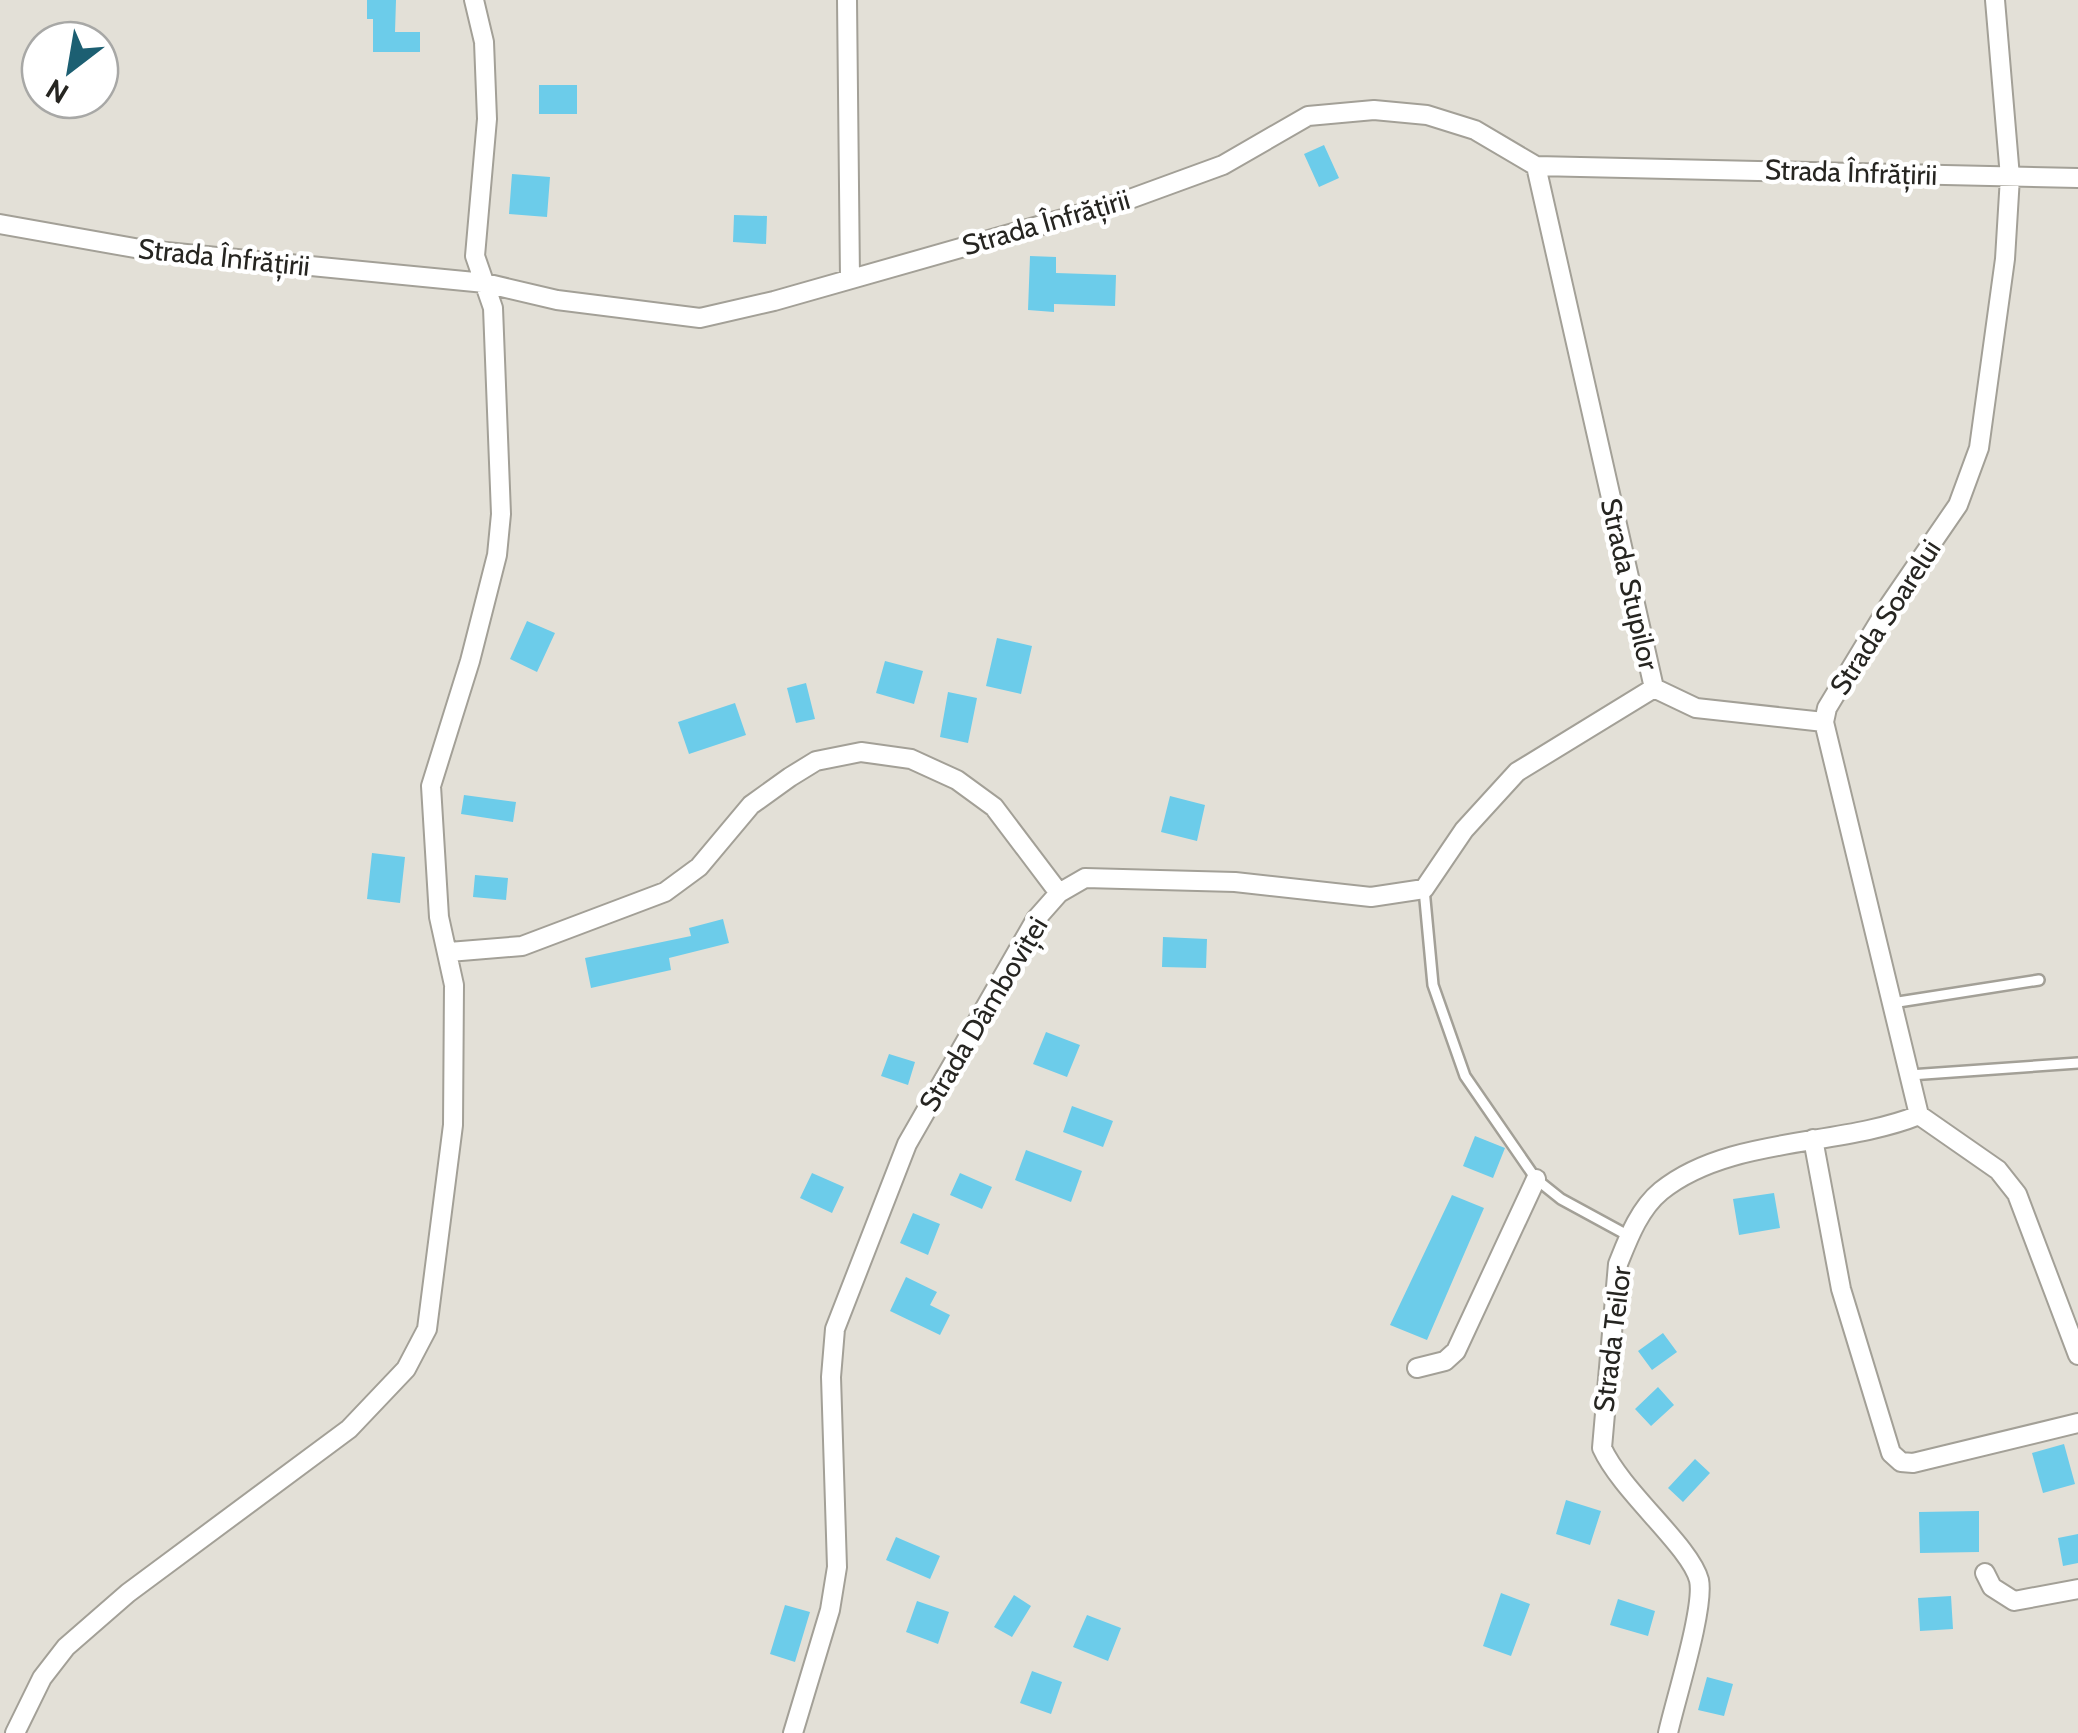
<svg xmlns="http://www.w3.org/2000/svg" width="2078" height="1733" font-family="Cabin,sans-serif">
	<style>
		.building { fill: #6cccea }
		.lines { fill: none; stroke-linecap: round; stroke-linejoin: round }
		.service-casing { stroke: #a3a097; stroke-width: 14 }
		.minor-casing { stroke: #a3a097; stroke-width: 22 }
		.service { stroke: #fff; stroke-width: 9 }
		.minor { stroke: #fff; stroke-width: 18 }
		.labels { text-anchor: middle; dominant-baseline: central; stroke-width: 9; stroke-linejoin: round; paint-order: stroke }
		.street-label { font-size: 28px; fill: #262521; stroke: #fff }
	</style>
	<rect width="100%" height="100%" fill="#e3e0d7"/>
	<path class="building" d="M367 0H396L395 32H420V52H373V19H367Z
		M539 85H577V114H539Z
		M1324 145 1339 178 1319 187 1304 154Z
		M512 174 550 177 547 217 509 214Z
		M734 215 767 216 766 244 733 242Z
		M1030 256 1056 257V273L1116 275 1115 306 1054 304V312L1028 310Z
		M527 621 555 633 537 672 510 659Z
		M997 638 1032 646 1021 694 986 686Z
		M885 661 923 671 914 704 876 693Z
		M806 683 815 719 796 723 787 688Z
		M948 692 977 698 968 743 940 737Z
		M735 703 746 735 689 754 678 722Z
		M464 795 516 802 513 822 461 814Z
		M1170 796 1205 805 1197 841 1161 832Z
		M372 853 405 857 400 903 367 899Z
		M475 875 508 878 506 900 473 897Z
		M723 919 729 943 669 958 671 970 591 988 585 958 691 936 689 928Z
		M1163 937 1207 939 1206 968 1162 967Z
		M1046 1032 1080 1045 1067 1077 1033 1064Z
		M889 1054 915 1062 908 1085 881 1076Z
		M1072 1106 1113 1121 1103 1147 1063 1132Z
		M1475 1136 1505 1148 1493 1178 1463 1166Z
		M1026 1150 1082 1171 1071 1202 1015 1180Z
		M812 1173 844 1187 832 1213 800 1198Z
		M960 1173 992 1187 982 1209 950 1195Z
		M1774 1193 1780 1228 1739 1235 1733 1199Z
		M1452 1195 1484 1208 1427 1340 1390 1325Z
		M913 1213 940 1224 928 1255 900 1243Z
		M906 1277 937 1292 930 1305 950 1315 940 1335 890 1311Z
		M1663 1333 1677 1352 1652 1370 1638 1351Z
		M1658 1387 1674 1405 1651 1426 1635 1409Z
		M2064 1444 2075 1484 2043 1493 2032 1453Z
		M1695 1459 1710 1473 1683 1502 1668 1488Z
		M1566 1500 1601 1511 1590 1545 1556 1534Z
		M1979 1511V1552L1920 1553 1919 1512Z
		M2078 1534V1563L2063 1566 2058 1538Z
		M896 1537 940 1556 930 1579 886 1560Z
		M1501 1593 1530 1604 1511 1656 1483 1646Z
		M1014 1595 1031 1606 1012 1637 994 1627Z
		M1951 1596 1953 1629 1920 1631 1918 1598Z
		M1618 1599 1655 1611 1648 1636 1610 1625Z
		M917 1601 949 1612 938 1644 906 1632Z
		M785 1605 810 1612 795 1662 770 1654Z
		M1087 1615 1121 1628 1108 1661 1073 1647Z
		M1032 1671 1062 1682 1051 1714 1020 1703Z
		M1707 1677 1733 1684 1724 1716 1698 1710Z"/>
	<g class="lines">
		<g class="service-casing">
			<path id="service" d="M1424 889 1433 985 1465 1076 1536 1179 1561 1199 1629 1236
				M1892 1003 2039 980
				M1910 1075 2078 1063"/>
		</g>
		<g class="minor-casing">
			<path id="minor" d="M847 0 850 279
				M1995 0 2010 177 2005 259 1979 448 1958 505 1890 604 1827 708 1824 722 1919 1115 1998 1170 2017 1194 2078 1355
				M1536 166 1654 688
				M0 224 146 250 485 283 557 300 700 318 774 301 1119 203 1223 165 1308 116 1374 110 1427 115 1475 130 1536 166 2078 178
				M1654 688 1696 708 1824 722
				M449 952 522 946 665 892 699 867 751 805 790 777 816 761 861 752 911 759 957 780 994 807 1059 893
				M1813 1139 1841 1289 1891 1453 1901 1462 1913 1463 2078 1423
				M1417 1368 1445 1361 1456 1351 1536 1179
				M1985 1573 1992 1587 2014 1601 2078 1589
				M15 1733 42 1678 66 1647 128 1593 349 1429 406 1369 427 1329 453 1125 454 985 439 917 431 786 470 661 497 555 501 514 493 308 475 256 487 119 484 42 474 0
				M793 1733 830 1610 837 1567 831 1377 835 1329 907 1144 1036 919 1059 893 1085 878 1235 882 1371 897 1424 889 1464 830 1517 772 1654 688
				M1668 1733C1675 1701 1705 1607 1699 1580 1690 1546 1622 1492 1602 1448L1618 1264C1628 1239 1639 1209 1661 1191 1729 1136 1841 1147 1919 1115"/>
		</g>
		<use href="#service" class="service"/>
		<use href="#minor" class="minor"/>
	</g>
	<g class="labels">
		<g class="street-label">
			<text transform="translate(1851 172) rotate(2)">Strada Înfrățirii</text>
			<text transform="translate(1046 222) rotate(-16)">Strada Înfrățirii</text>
			<text transform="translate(224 257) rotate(6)">Strada Înfrățirii</text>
			<text transform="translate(1630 584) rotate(77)">Strada Stupilor</text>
			<text transform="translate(1885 617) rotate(-57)">Strada Soarelui</text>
			<text transform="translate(983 1014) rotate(-59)">Strada Dâmboviței</text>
			<text transform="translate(1612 1339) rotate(-83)">Strada Teilor</text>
		</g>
	</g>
	<g transform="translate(70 70) rotate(211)"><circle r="48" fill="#ffffff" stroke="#a8a8a6" stroke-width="2.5"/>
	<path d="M0-8L18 38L0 25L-18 38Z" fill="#1c5f72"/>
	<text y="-15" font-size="28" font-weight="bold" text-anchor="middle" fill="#262521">N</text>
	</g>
</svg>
